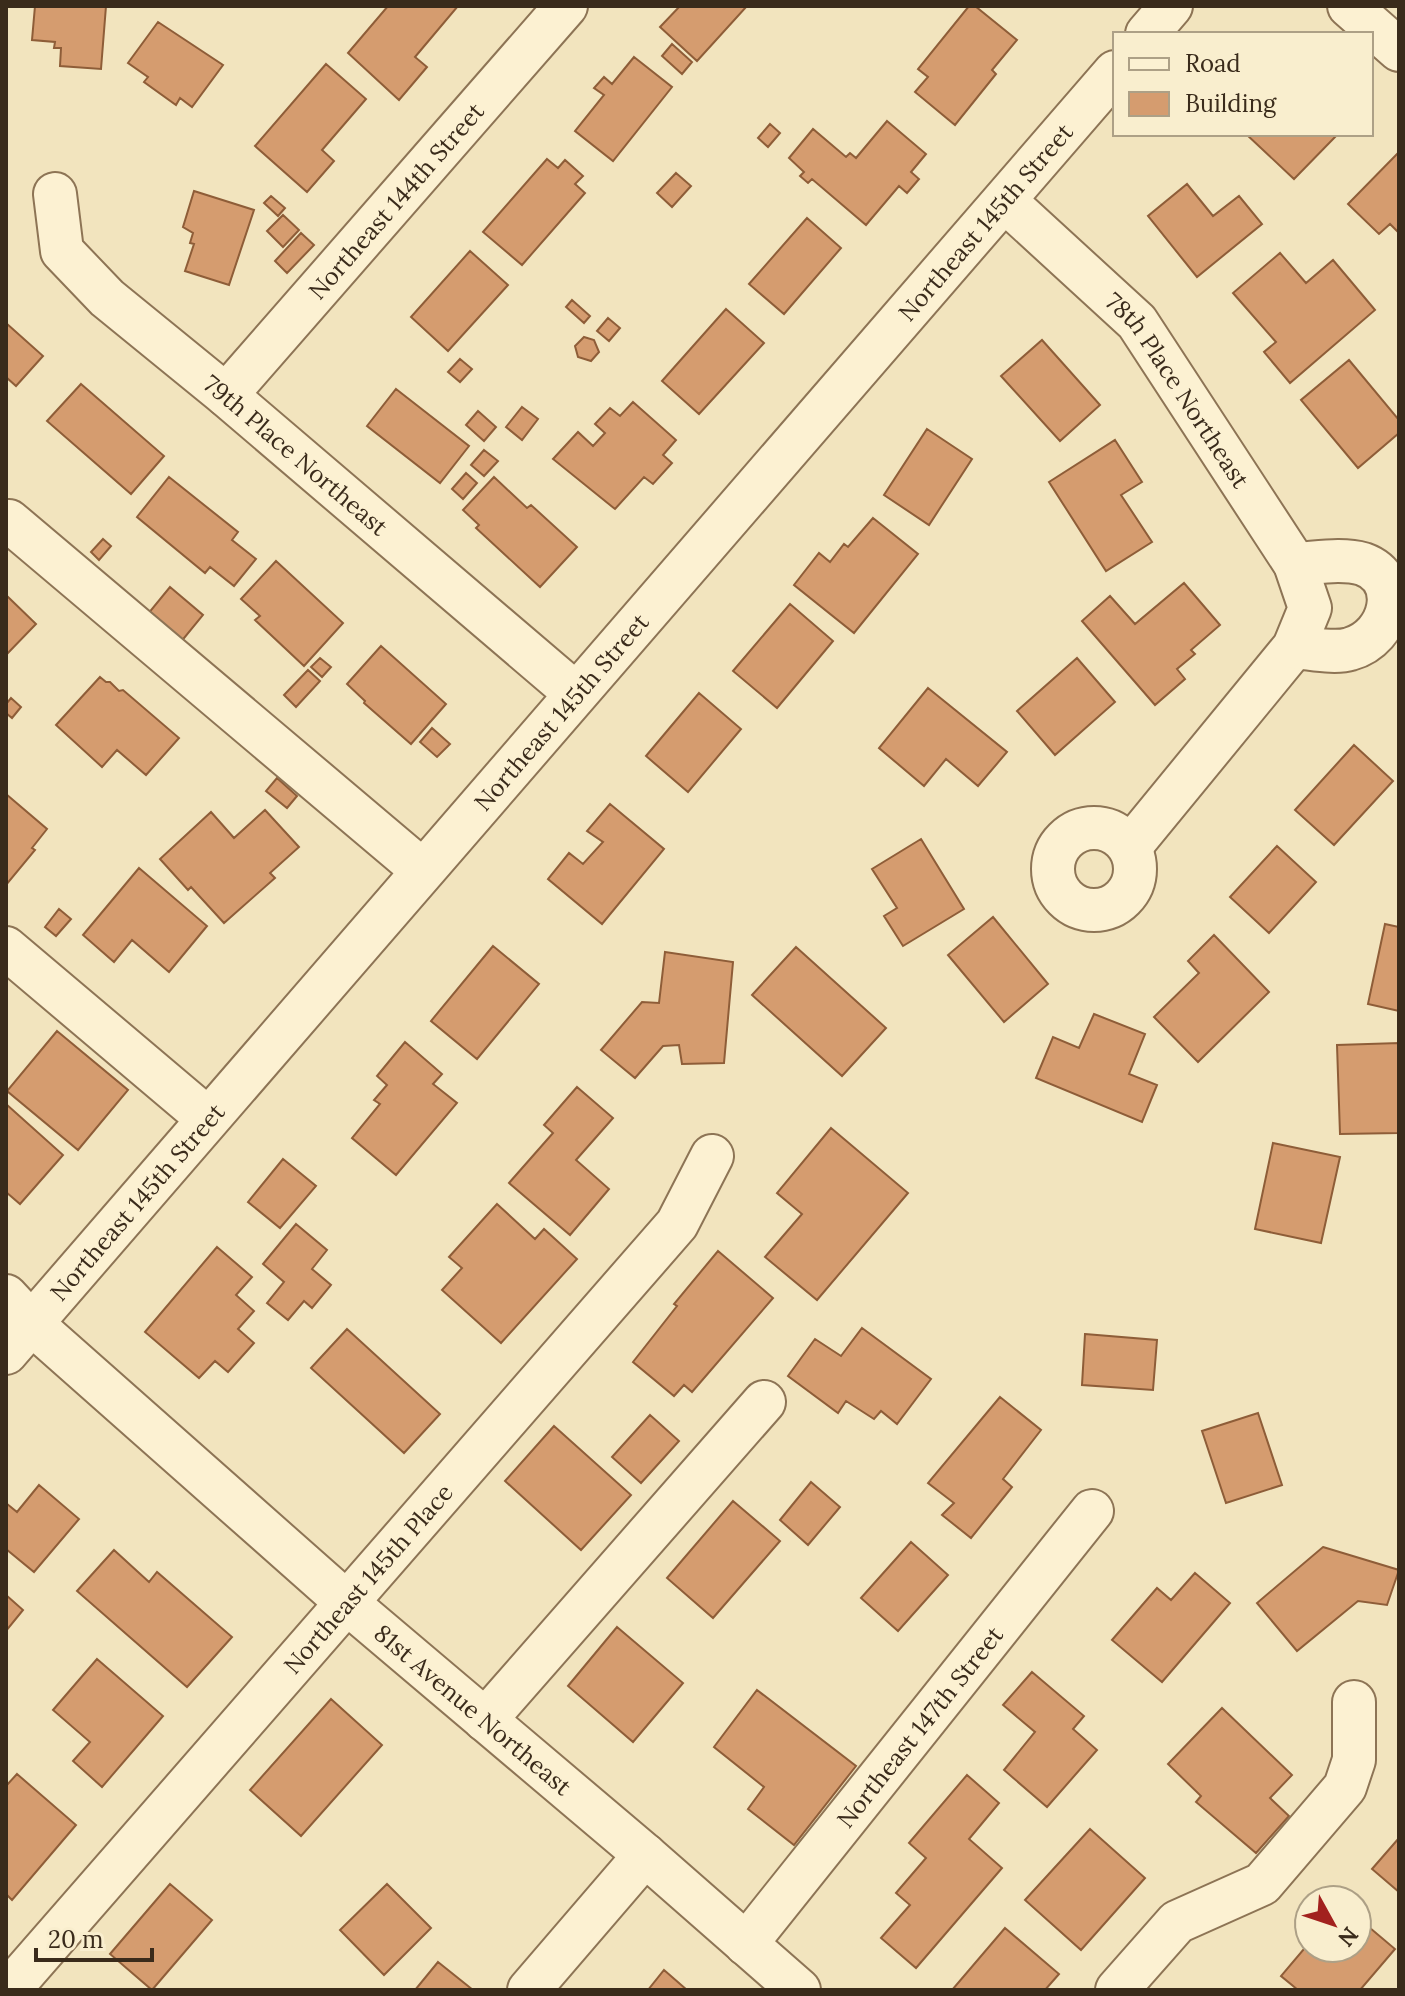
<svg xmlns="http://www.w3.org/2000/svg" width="1405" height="1996" font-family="Lora,serif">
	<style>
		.building { fill: #d59c6f; stroke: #8e5d38; stroke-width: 2 }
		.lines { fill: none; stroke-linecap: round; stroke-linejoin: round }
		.minor-casing { stroke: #8d7455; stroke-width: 46 }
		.minor { stroke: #fcf1d2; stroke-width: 42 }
		.labels { text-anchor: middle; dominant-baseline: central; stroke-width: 6; stroke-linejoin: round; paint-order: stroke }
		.street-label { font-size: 24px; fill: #3a2b1b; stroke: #f9eece }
	</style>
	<rect width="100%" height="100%" fill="#f2e4be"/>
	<path class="building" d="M35 6H106L101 69 60 66 61 48H54L55 42 32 40Z
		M388 6H458L415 57 427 67 399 100 348 53Z
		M680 6H747L697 61 660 27Z
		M969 6H975L1017 40 992 70 996 74 955 125 915 92 928 77 918 69Z
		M158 22 223 65 192 107 180 98 176 105 144 82 148 77 128 63Z
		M672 44 692 62 682 74 662 56Z
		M634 57 672 87 613 161 575 131 604 95 594 88 604 77 612 84Z
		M326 64 366 99 322 150 334 161 307 192 255 146Z
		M887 121 926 154 911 172 919 179 907 193 899 186 866 225 812 179 808 183 800 176 804 172 789 158 813 129 846 157 850 153 856 158Z
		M770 124 780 133 768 147 758 138Z
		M1246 134H1338L1294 179Z
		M1399 152V233L1390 224 1379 234 1348 204Z
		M547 159 558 168 565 160 583 176 575 184 585 193 522 265 483 232Z
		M676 173 691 186 672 207 657 193Z
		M1187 184 1213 216 1239 196 1262 224 1197 277 1148 216Z
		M194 191 254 210 229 285 185 271 194 244 190 243 193 233 183 227Z
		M271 196 285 208 278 216 264 203Z
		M283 215 299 230 283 247 267 231Z
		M807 218 841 248 784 314 749 284Z
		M301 233 314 245 287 273 275 261Z
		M470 251 508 285 448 351 411 317Z
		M1280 253 1306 283 1333 260 1375 310 1290 383 1264 352 1276 342 1233 293Z
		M572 300 590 316 584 323 566 307Z
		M726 309 764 343 699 414 662 381Z
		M608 318 620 328 609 341 597 331Z
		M6 323 43 356 16 386 6 377Z
		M584 337 594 340 599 352 591 361 578 357 575 346Z
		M1042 340 1100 405 1060 441 1001 376Z
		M460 359 472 369 460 382 448 372Z
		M1349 360 1399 420V433L1358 468 1301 400Z
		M81 384 164 456 131 494 47 421Z
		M396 389 469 446 440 483 367 426Z
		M633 402 676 440 663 455 672 463 653 484 644 477 615 509 553 459 578 432 593 446 605 433 595 424 610 408 620 416Z
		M522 407 538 419 522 440 506 427Z
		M478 411 496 427 484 441 466 425Z
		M927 429 972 459 929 525 884 495Z
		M1115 440 1142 482 1121 495 1152 542 1106 571 1049 482Z
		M484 450 498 461 484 476 471 465Z
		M466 473 477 483 463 499 452 489Z
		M169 477 238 532 232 540 256 559 234 586 210 567 205 573 137 517Z
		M494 477 527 508 531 505 577 547 540 587 476 528 479 525 463 510Z
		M873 518 918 554 854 633 794 585 819 553 830 562 844 544 848 547Z
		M103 539 111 546 99 560 91 552Z
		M276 561 343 623 304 666 255 620 260 616 241 599Z
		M1184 583 1220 625 1191 650 1195 654 1177 669 1185 679 1155 705 1082 621 1110 596 1135 624Z
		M170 587 203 615 180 643 147 615Z
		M6 595 36 624 6 655Z
		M790 604 833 641 777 708 733 671Z
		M381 646 446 704 411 744 364 703 365 701 347 684Z
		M320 658 331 667 322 677 311 667Z
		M1077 658 1115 702 1055 755 1017 711Z
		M308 670 320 681 296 707 284 695Z
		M100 677 106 682H110L119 691 123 690 179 738 146 775 117 750 102 767 56 725Z
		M928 688 1007 752 978 786 946 759 924 786 879 748Z
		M699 693 741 729 688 792 646 756Z
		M11 698 21 707 12 718 6 713V704Z
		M432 728 450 744 437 757 420 742Z
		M1354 745 1393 781 1334 845 1295 810Z
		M277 778 297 796 287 808 266 791Z
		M6 794 47 829 32 848 35 850 6 885Z
		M610 804 664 849 602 924 548 879 569 853 583 864 603 842 587 831Z
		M265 810 299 847 270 873 275 878 224 923 191 887 188 890 160 859 211 812 234 838Z
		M921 839 964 909 903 946 884 916 897 908 872 869Z
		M1277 846 1316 882 1269 933 1230 897Z
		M139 868 207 926 169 972 132 940 114 962 83 935Z
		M59 909 71 919 56 936 45 927Z
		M993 917 1048 984 1004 1022 948 955Z
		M1385 924 1399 927V1011L1368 1004Z
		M1214 935 1269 992 1198 1062 1154 1017 1199 973 1188 961Z
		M493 946 539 984 477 1059 431 1021Z
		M796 947 886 1028 842 1076 752 995Z
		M665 952 733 962 724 1063 682 1064 679 1045 663 1046 635 1078 601 1050 642 1002 659 1003Z
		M1094 1014 1145 1034 1129 1074 1157 1085 1142 1122 1036 1078 1053 1037 1079 1048Z
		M57 1031 128 1090 78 1150 7 1091Z
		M405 1042 442 1074 433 1084 457 1103 396 1175 352 1138 380 1104 374 1100 387 1085 377 1076Z
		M1399 1043V1133L1340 1134 1337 1045Z
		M577 1087 613 1118 576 1160 609 1189 570 1235 509 1183 553 1133 544 1125Z
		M6 1104 63 1155 20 1204 6 1192Z
		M831 1128 908 1193 817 1300 765 1257 802 1214 777 1193Z
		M1273 1143 1340 1157 1321 1243 1255 1229Z
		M283 1159 316 1186 280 1228 248 1202Z
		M497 1204 535 1239 544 1229 577 1259 501 1343 442 1290 462 1268 449 1257Z
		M296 1224 327 1250 312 1269 331 1285 312 1308 304 1301 288 1320 267 1303 284 1282 263 1264Z
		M217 1247 252 1277 236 1295 254 1311 238 1329 254 1343 228 1372 215 1361 199 1378 145 1332Z
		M718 1251 773 1298 692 1392 684 1385 674 1396 633 1362 677 1306 674 1304Z
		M862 1328 931 1379 897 1424 881 1411 874 1419 846 1401 838 1413 788 1376 815 1339 841 1356Z
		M347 1329 440 1414 404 1453 311 1368Z
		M1085 1334 1157 1340 1153 1390 1082 1385Z
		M1000 1397 1041 1430 1003 1479 1012 1487 971 1538 942 1515 954 1503 928 1483Z
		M1258 1413 1282 1485 1226 1503 1202 1431Z
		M650 1415 679 1441 641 1483 612 1457Z
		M554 1426 631 1495 581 1550 505 1481Z
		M811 1482 840 1507 808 1545 780 1520Z
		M39 1485 79 1519 34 1572 6 1549V1503L17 1512Z
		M733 1501 780 1541 713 1618 667 1578Z
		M911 1542 948 1575 898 1631 861 1598Z
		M1323 1547 1399 1570 1387 1605 1358 1601 1297 1651 1257 1603Z
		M114 1550 149 1582 157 1572 232 1637 187 1687 77 1591Z
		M1195 1573 1230 1603 1162 1682 1112 1640 1157 1588 1171 1600Z
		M6 1595 23 1610 6 1631Z
		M617 1627 683 1683 633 1742 568 1686Z
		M97 1659 163 1716 102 1787 73 1761 90 1742 53 1710Z
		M1032 1672 1084 1716 1073 1729 1097 1750 1047 1807 1004 1770 1035 1732 1003 1705Z
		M757 1690 856 1766 794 1845 748 1809 764 1787 714 1747Z
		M331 1699 382 1745 301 1836 250 1790Z
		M1222 1708 1292 1775 1270 1798 1289 1816 1256 1853 1196 1802 1201 1796 1168 1764Z
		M17 1774 76 1825 12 1900 6 1894V1786Z
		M967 1775 999 1803 969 1839 1002 1868 916 1968 881 1938 910 1905 896 1893 926 1858 909 1843Z
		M1090 1829 1145 1878 1081 1950 1025 1900Z
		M1399 1838V1892L1372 1869Z
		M170 1884 212 1920 152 1990 110 1954Z
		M387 1884 431 1928 384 1975 340 1930Z
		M1357 1917 1395 1949 1360 1990H1298L1281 1976 1309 1943V1948H1357Z
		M1005 1928 1059 1974 1045 1990H952Z
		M438 1962 473 1990H415Z
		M664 1970 687 1990H648Z"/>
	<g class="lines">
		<g class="minor-casing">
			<g id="minor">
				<path d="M1349 6 1399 50"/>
				<path d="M1147 34 1171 6"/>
				<path id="s1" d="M55 194 62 251 107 298 226 395 575 693"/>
				<path id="s2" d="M1005 201 1137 322 1295 564 1310 608 1294 647 1130 847"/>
				<path id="s3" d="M226 395 566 6"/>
				<path d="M9 521 422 870"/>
				<path d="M1294 647C1310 648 1334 654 1350 649 1392 637 1405 579 1363 564 1342 558 1316 563 1295 564"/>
				<circle cx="1094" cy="869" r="41"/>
				<path d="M6 948 207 1118"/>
				<path id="s4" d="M6 1296 32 1324 346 1602 645 1855 799 1990"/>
				<path id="s5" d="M6 1353 1115 72"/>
				<path d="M485 1720 764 1402"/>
				<path id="s6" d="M746 1944 1092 1511"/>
				<path id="s7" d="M9 1990 677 1224 712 1156"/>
				<path d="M529 1990 645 1855"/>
				<path d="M1117 1990 1177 1922 1262 1884 1345 1787 1354 1760V1702"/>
			</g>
		</g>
		<use href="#minor" class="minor"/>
	</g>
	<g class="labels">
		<g class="street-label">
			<text stroke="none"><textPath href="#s3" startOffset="258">Northeast 144th Street</textPath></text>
			<text stroke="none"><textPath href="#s5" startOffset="1496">Northeast 145th Street</textPath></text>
			<text stroke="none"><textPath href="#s2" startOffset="258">78th Place Northeast</textPath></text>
			<text stroke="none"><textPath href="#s1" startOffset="368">79th Place Northeast</textPath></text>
			<text stroke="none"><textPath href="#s5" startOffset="848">Northeast 145th Street</textPath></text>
			<text stroke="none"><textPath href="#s5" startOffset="200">Northeast 145th Street</textPath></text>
			<text stroke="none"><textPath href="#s7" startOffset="546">Northeast 145th Place</textPath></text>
			<text stroke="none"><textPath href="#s4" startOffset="624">81st Avenue Northeast</textPath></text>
			<text stroke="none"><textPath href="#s6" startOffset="278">Northeast 147th Street</textPath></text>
		</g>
	</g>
	<rect width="1405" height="1996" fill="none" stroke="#3a2b1b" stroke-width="16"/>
	<rect x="1113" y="32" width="260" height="104" fill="#f9eece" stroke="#ada086" stroke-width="2"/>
	<rect x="1129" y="58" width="40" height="12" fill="#fcf1d2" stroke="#ada086" stroke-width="2"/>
	<text x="1185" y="72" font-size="24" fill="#3a2b1b">Road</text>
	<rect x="1129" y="92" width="40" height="24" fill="#d59c6f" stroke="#ada086" stroke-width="2"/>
	<text x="1185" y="112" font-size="24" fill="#3a2b1b">Building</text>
	<g transform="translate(1333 1924) rotate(130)"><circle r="38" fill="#f9eece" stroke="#ada086" stroke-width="2"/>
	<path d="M0-6L14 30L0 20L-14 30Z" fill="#a2211e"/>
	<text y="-12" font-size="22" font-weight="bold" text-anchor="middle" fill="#3a2b1b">N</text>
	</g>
	<path d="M36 1948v12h116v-12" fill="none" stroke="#3a2b1b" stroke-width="4"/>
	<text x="48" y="1948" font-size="24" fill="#3a2b1b" stroke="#f9eece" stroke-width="6" paint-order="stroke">20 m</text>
</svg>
